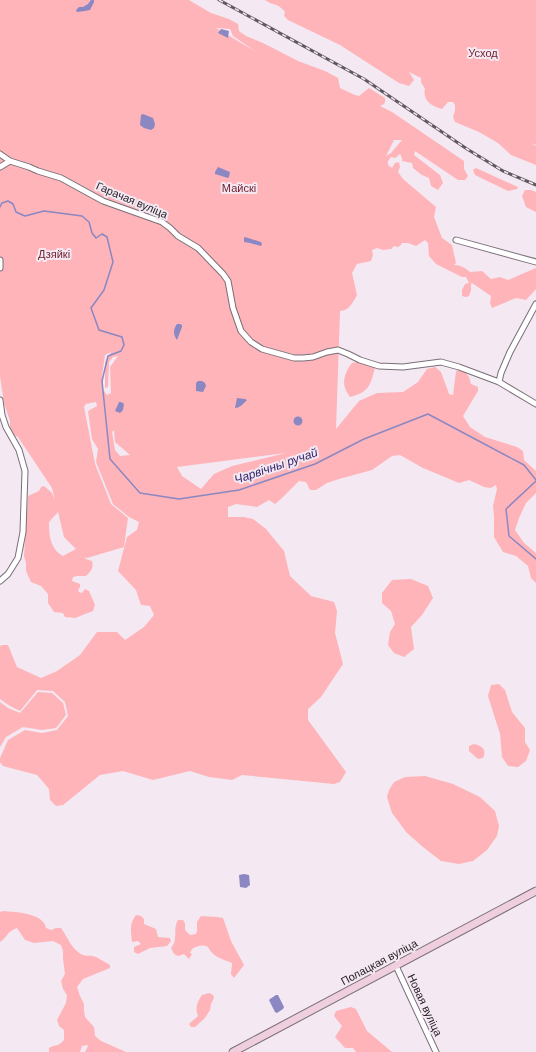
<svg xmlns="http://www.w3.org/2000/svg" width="536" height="1052" font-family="'DM Sans',sans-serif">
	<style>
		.green { fill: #feb4b9; fill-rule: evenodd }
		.water { fill: #8a87c2 }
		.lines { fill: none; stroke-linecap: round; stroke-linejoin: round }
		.stream { stroke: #8a87c2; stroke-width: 1.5 }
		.street-casing { stroke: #796f78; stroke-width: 7 }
		.secondary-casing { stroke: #796f78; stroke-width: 9 }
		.street { stroke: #fff; stroke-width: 5 }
		.secondary { stroke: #efcede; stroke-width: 7 }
		.rail-casing { stroke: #5f595f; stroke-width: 3 }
		.rail { stroke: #f4e8f2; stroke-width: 1.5; stroke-dasharray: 4.5; stroke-linecap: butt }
		.labels { text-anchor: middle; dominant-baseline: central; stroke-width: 4; stroke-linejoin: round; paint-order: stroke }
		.park-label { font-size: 11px; fill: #701d2c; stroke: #f4e8f2 }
		.street-label { font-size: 11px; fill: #272327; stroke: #f4e8f2 }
		.water-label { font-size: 12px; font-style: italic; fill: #32256b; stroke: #f4e8f2 }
	</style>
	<rect width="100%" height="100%" fill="#f4e8f2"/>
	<path class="green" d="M0 0H189L211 13 229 19 238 24 239 31 246 36 263 43 298 61 325 71 338 78 340 88 355 95 359 96 369 88 385 98V102L384 104 380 106 392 112 464 161V169L468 176 465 180H458L415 151 414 155 440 175 443 183 438 190 431 186 429 178 422 175 413 168 412 163 402 161V158L400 154 395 158 391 157 388 161V165L392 168 395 163 399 162 400 167 398 172 403 179 436 207 434 217 442 238 452 245 456 263 454 265C461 265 465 268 470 272L482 271 491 279 500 277 508 280 536 268V289L526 300 516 298 492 308 490 303 491 296 472 283 471 284V290L469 296 466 297 462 296V290L465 284 469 283 466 277H462L436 264 429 256 428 243 425 240 416 246 408 243H402L400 246 397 247 394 246 391 249 383 250 377 248 372 250 373 255 371 261 357 264 352 273 357 295C353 302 349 311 340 311L336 429 359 401 377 393 403 392 418 382 427 369 435 367 441 372 449 394 453 395 456 372 457 370 465 372 469 377 471 384 478 387V391L463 416 470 427 485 437 517 447 523 451 524 460 536 471V493L526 503 519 518 515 530 524 543 536 553V583L531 578 528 566 516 556 503 552 494 537V516L493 506 497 489 496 485 491 488 484 487 469 480 459 483 423 468 400 455 392 456 372 470 339 479 327 483 316 490H310L306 482 299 481 282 498 275 504 269 500 257 507 236 504 228 507V517H244L253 519 266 529 284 551 290 576 311 596 334 602 337 611 335 633 343 664 321 697 308 709V720L346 772 340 782 334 784 242 775 232 780 209 777 190 771 153 780 123 771 100 775 63 805 56 806 50 800 49 789 37 775 3 766 0 762V758L8 740 25 730 42 733 57 730 68 716 65 702 53 691 37 690 20 711 10 706 0 699V646L2 645H8L17 667 41 678 57 671 80 655 97 632H117L125 640 144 627 154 615 150 606 141 605 136 590 118 571 127 537 137 530 139 522 129 517 113 504 96 462 98 449 92 439 88 411 97 406 96 402 86 404 84 407 95 464 111 504 128 518 124 547 87 558 85 557 86 559 92 561C94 568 91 571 86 576H77L73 577 72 581 80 584V587L78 590 79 592 82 593 85 589 89 591 95 605 93 611 75 618 65 617 63 613 54 612 48 603V594L41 586 31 582 26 571V563L24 556 28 496 39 491 41 487 44 486 52 493 55 500 52 488 18 437 14 435 10 429V421L4 403 0 376ZM216 28 230 29 233 36 258 53ZM394 140H402L391 153 386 156ZM111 352 105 362V388L108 387 109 362 113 357 118 356 110 367 111 393 107 395 102 388V376L105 355ZM114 430 115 442 130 455 120 456 115 450 112 432ZM286 453 232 466 214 474 201 489 182 476 177 467ZM58 512 64 537 76 549 63 556C50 549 49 535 49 522Z
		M265 0H536V145L530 143 536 146V165L511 155 498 143 479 132 455 122 453 117 455 111V105L453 102H448L442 109C432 107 422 100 425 89L421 82V78L409 72 414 80 409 86 399 83 340 45 288 20 284 16 285 12C277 2 273 6 265 0Z
		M476 168 518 187 517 189 508 191 475 175 473 170Z
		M525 190H531L536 192V212L526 207 522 196Z
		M358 362 365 363 375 368C370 386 369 392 350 397 348 394 346 391 345 388 342 379 347 369 352 363Z
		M411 579 428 586 433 598 422 615 411 627 414 649 404 657 394 653 388 645 390 632 395 624 391 611 382 603V593L392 580Z
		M499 684 505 690 512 712 525 728V742L530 750 526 761 518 767 508 766 502 757 500 734 488 696 491 685Z
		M38 692 52 693 63 703 66 715 56 728 42 730 23 727 6 737 0 747V702L8 708 20 713Z
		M474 744C482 746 487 749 483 758L478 759 469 751V746Z
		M425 776 453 784 480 797 495 811 499 826 497 836 487 850 473 861 459 864 441 861 423 847 407 833 392 813 387 797 389 790 394 782 405 777Z
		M3 911C15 912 44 913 46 928L51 930 56 928H61C67 936 70 946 78 952 85 958 89 954 96 957 100 959 105 962 110 965V968L83 979 77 987 80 996 84 1004V1011L85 1017 94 1027 95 1036 101 1041 126 1052H85L88 1046 87 1045 82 1046 80 1052H49V1048C55 1044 57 1048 64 1040V1030L59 1026 57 1020 66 1003 67 995 63 989 61 981 65 974 63 959V951L61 945 53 941 34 943 25 940 17 928C6 932 8 937 0 942V912Z
		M136 915 141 916 144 919V924L156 929 158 937 170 938 171 941 167 946 150 948 138 954 134 952V947L141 944 138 941 132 942C131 932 129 924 136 915Z
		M201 916C209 917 215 916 223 918L231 941 244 965 234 978 231 974 232 963C222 959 213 957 208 947 202 944 197 946 192 949L190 953 192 954 189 959 184 954 178 956 174 954 171 948C173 945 175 942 175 938 176 931 174 926 178 920H183L185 923V930L190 935 196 934 197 931V922Z
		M209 993 213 995 214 998 211 1004 210 1010 205 1018 195 1027H191L189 1024 198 1016C195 1008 197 1002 202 995Z
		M351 1007 356 1009 367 1031 392 1052H356L353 1048H345L335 1037 342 1026 334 1016 336 1011Z"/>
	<path class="water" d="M91 0H94V2L90 10 85 11 77 12 76 10 79 7H83L88 4Z
		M221 29 229 31 228 38 218 33Z
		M143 114 153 118 155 124 154 128 151 130 144 128 140 125 141 115Z
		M218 167 230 172 229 177 228 178 215 174V172Z
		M245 237 261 242 262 244 261 246 250 243 244 242V238Z
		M177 324H180L182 325V327L177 340C173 335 173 329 177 324Z
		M198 381H202L205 383 206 386 203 392 196 391V383Z
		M237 398 245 399 247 400C244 403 240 408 235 408Z
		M119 402H121L124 404 123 410 120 413 115 411Z
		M293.5 421a4.5 4.5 0 1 1 9 0a4.5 4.5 0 1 1-9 0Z
		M244 874 249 875 250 885 246 888 240 887 239 875Z
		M276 995H278L284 1007 283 1009 277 1013 275 1012 269 1000 270 999Z"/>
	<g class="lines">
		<path class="stream" d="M0 207 2 203 8 201 13 204 16 212 25 216 44 211 82 216 89 222 92 233 96 238 102 234 107 237 113 262 104 290 91 308 99 330 122 337 124 345 121 351 108 356 102 381 110 459 140 493 179 499 239 490 315 464 364 439 428 414 524 465 536 480
			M536 481 506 509 509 536 536 559"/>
		<g class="street-casing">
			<path id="street" d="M0 154 10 161 29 167 38 171 61 178 103 201 162 222 170 228 178 236 198 248 223 274 228 281 233 308 241 331 251 342 262 349 294 358H303L313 357 327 352 338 350 348 354 360 360 379 366 403 367 441 362 459 367 499 382 536 404
				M0 167 10 161
				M456 240 536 262
				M0 260V268
				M499 382 501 373 510 352 536 304
				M0 400 2 415 6 427 19 450 25 471 23 532 18 558 8 574 0 581
				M396 966 436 1052"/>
		</g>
		<g class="secondary-casing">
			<path id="secondary" d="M233 1052 536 891"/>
		</g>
		<use href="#street" class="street"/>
		<use href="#secondary" class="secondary"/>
		<g class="rail-casing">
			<path id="rail" d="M219 0 364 79 467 149 503 171 536 185"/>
		</g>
		<use href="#rail" class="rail"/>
	</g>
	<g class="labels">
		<g class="park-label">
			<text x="483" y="53">Усход</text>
			<text x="239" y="188">Майскі</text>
			<text x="54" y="254">Дзяйкі</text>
		</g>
		<g class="street-label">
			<text transform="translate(132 200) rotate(23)">Гарачая вуліца</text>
			<text transform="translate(379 962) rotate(-28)">Полацкая вуліца</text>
			<text transform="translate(425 1005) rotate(65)">Новая вуліца</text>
		</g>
		<g class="water-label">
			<text transform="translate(276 466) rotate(-19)">Чарвічны ручай</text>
		</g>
	</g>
</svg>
